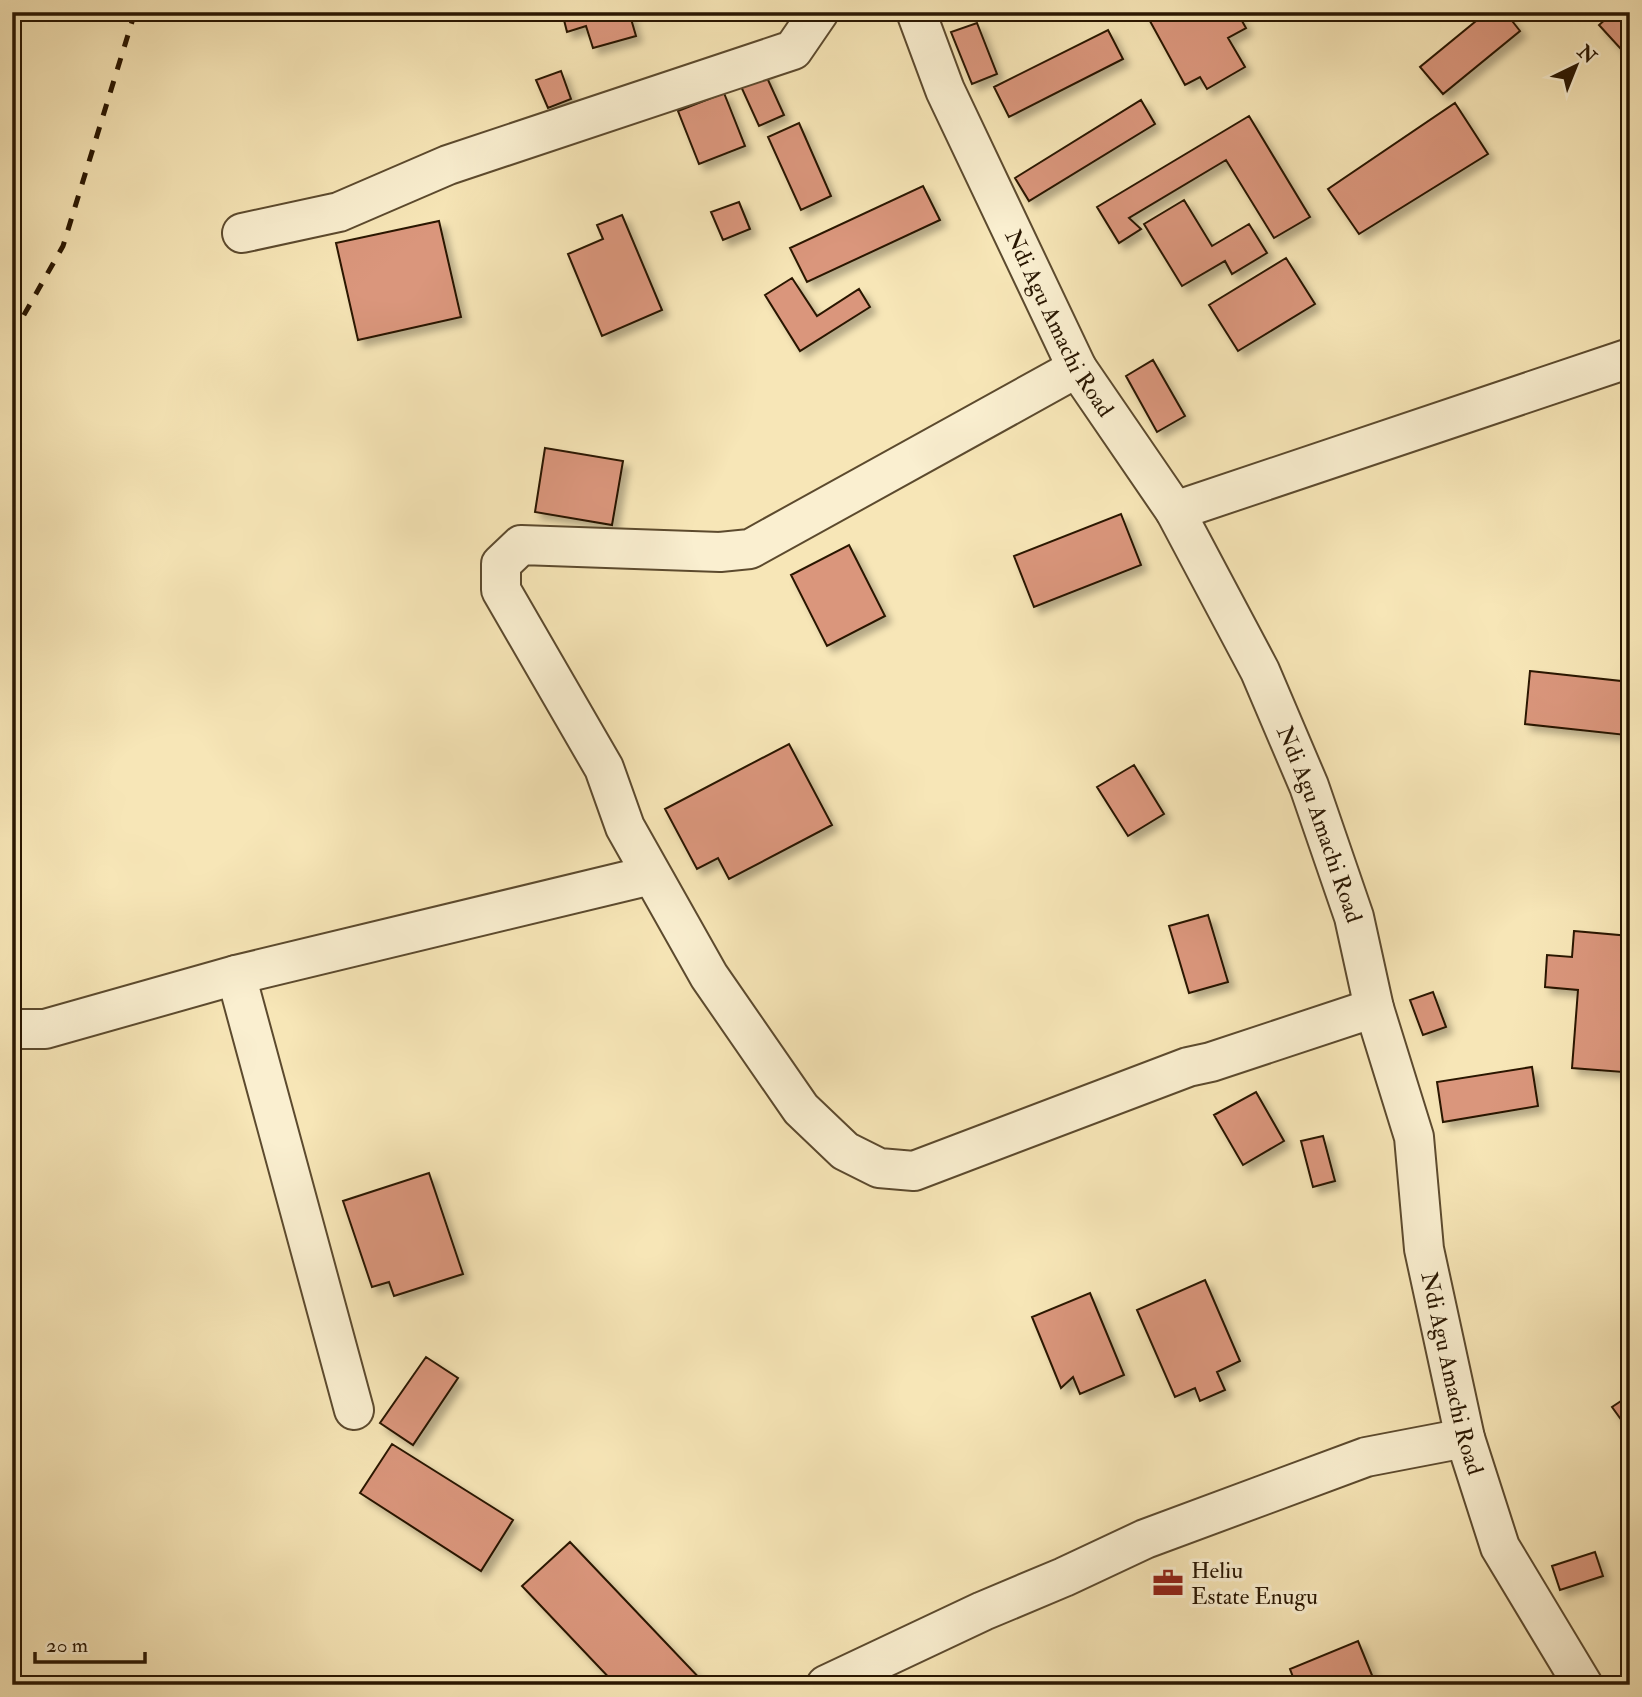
<svg xmlns="http://www.w3.org/2000/svg" width="1642" height="1697" font-family="'IM FELL Double Pica',serif">
	<style>
		.building { fill: #da967b; stroke: #291601; stroke-width: 2; filter: url(#shadow) }
		.lines { fill: none; stroke-linecap: round; stroke-linejoin: round }
		.minor-casing { stroke: #5c4a2e; stroke-width: 42 }
		.minor { stroke: #faefd0; stroke-width: 38 }
		.rail { stroke: #291601; stroke-width: 5; stroke-dasharray: 12 12; stroke-linecap: butt }
		.labels { text-anchor: middle; dominant-baseline: central; stroke-width: 7; stroke-linejoin: round; paint-order: stroke }
		.street-label { font-size: 23px; fill: #291601; stroke: #faefd0 }
		.poi-label { font-size: 23px; fill: #291601; stroke: #faefd0; text-anchor: start }
	</style>
	<defs>
		<filter id="shadow"><feDropShadow dx="6" dy="6" stdDeviation="3.5" flood-color="#0004"/></filter>
	</defs>
	<rect width="100%" height="100%" fill="#f7e6b7"/>
	<filter id="stains"><feTurbulence type="fractalNoise" baseFrequency=".00286" numOctaves="4"/><feColorMatrix values="0 0 0 0 .2 0 0 0 0 .09 0 0 0 0 .02 0 0 0 .5 -.17"/></filter>
	<radialGradient id="worn" r=".72"><stop offset=".6" stop-color="#630" stop-opacity="0"/><stop offset="1" stop-color="#630" stop-opacity=".3"/></radialGradient>
	<path class="building" d="M562 12H629L636 36 593 48 586 26 567 32Z
		M1145 12H1237L1246 28 1228 38 1245 67 1207 89 1200 77 1185 85Z
		M1487 12H1505L1520 31 1443 94 1420 67Z
		M1614 12H1630V59L1599 25Z
		M977 23 997 74 972 84 951 32Z
		M1108 30 1123 59 1009 117 994 87Z
		M561 71 571 99 548 108 536 80Z
		M764 71 784 115 759 126 739 82Z
		M724 93 745 146 699 164 678 111Z
		M1141 100 1155 124 1029 201 1015 178Z
		M1455 103 1488 154 1359 234 1328 189Z
		M1249 116 1310 217 1274 238 1226 160 1129 218 1141 229 1119 243 1097 207Z
		M799 123 831 196 801 210 768 137Z
		M923 186 940 220 807 282 790 248Z
		M1184 200 1212 246 1249 224 1267 253 1232 274 1225 261 1182 286 1144 224Z
		M739 202 750 229 723 240 711 212Z
		M622 215 662 310 602 336 568 254 603 239 597 225Z
		M439 221 461 317 358 340 336 243Z
		M1286 258 1315 304 1238 351 1209 305Z
		M792 278 817 316 859 289 870 307 800 351 765 295Z
		M1153 360 1185 416 1157 432 1126 376Z
		M545 448 623 461 612 525 535 512Z
		M1121 514 1141 565 1034 607 1014 556Z
		M849 545 885 616 827 646 791 575Z
		M1530 671 1630 682 1626 735 1525 724Z
		M789 744 832 825 729 879 718 858 697 869 665 809Z
		M1134 765 1164 814 1128 836 1097 787Z
		M1208 915 1228 982 1189 993 1169 926Z
		M1574 931 1630 936V989L1623 1072 1572 1068 1578 990 1545 987 1547 955 1572 957Z
		M1433 992 1446 1027 1423 1035 1410 1000Z
		M1532 1067 1538 1106 1443 1122 1437 1082Z
		M1256 1092 1284 1141 1243 1165 1214 1115Z
		M1323 1136 1335 1181 1313 1187 1301 1141Z
		M429 1173 463 1274 394 1296 389 1282 372 1287 343 1201Z
		M1205 1280 1240 1361 1217 1372 1225 1390 1200 1401 1195 1388 1175 1397 1137 1310Z
		M1090 1293 1124 1375 1080 1394 1073 1377 1061 1388 1032 1317Z
		M426 1357 458 1378 413 1445 380 1423Z
		M1630 1395V1432L1612 1407Z
		M392 1444 513 1520 481 1571 360 1493Z
		M570 1542 706 1685H616L522 1586Z
		M1595 1552 1603 1576 1560 1590 1552 1566Z
		M1358 1641 1376 1685H1296L1290 1669Z"/>
	<g class="lines">
		<g class="minor-casing">
			<g id="minor">
				<path id="s1" d="M916 12 945 90 1077 368 1175 511 1260 671 1309 786 1354 917 1374 1008 1414 1137 1424 1249 1465 1438 1500 1547 1583 1685"/>
				<path d="M242 233 339 212 448 165 793 50 819 12"/>
				<path d="M1077 368 750 549 720 552 521 545 501 564V590L604 768 625 827 709 976 801 1109 845 1151 879 1168 914 1171 1188 1067 1211 1062 1374 1008"/>
				<path d="M1175 511 1630 358"/>
				<path d="M236 975 354 1410"/>
				<path d="M12 1029H45L236 975 651 875"/>
				<path d="M826 1685 983 1611 1064 1577 1145 1539 1366 1457 1465 1438"/>
			</g>
		</g>
		<use href="#minor" class="minor"/>
		<path class="rail" d="M12 336 63 246 135 12"/>
	</g>
	<defs>
		<g id="office-bare" transform="scale(2.415)"><path d="M-6-3h4V-5.5h4V-3h4V5H-6ZM-1-4.5V-3h2v-1.5ZM-6 0V1H6V0Z" fill="#8f2418" stroke="#faefd0" stroke-width="2.5" paint-order="stroke"/></g>
	</defs>
	<g fill-rule="evenodd">
		<use href="#office-bare" x="1168" y="1583"/>
	</g>
	<g class="labels">
		<g class="street-label">
			<text stroke="none"><textPath href="#s1" startOffset="343">Ndi Agu Amachi Road</textPath></text>
			<text stroke="none"><textPath href="#s1" startOffset="910">Ndi Agu Amachi Road</textPath></text>
			<text stroke="none"><textPath href="#s1" startOffset="1477">Ndi Agu Amachi Road</textPath></text>
		</g>
		<g class="poi-label">
			<text x="1191" y="1570">Heliu<tspan x="1191" dy="26">Estate Enugu</tspan></text>
		</g>
	</g>
	<rect width="1642" height="1697" fill="none" stroke="#f7e6b7" stroke-width="42"/>
	<rect x="14" y="14" width="1614" height="1669" fill="none" stroke="#291601" stroke-width="3.5"/>
	<rect x="21" y="21" width="1600" height="1655" fill="none" stroke="#291601" stroke-width="2"/>
	<g transform="translate(1576 66) rotate(43)" stroke="#faefd0" stroke-width="5" paint-order="stroke">
	<path d="M0-5L12 26L0 18L-12 26Z" fill="#291601"/>
	<text y="-10" font-size="19" font-weight="bold" text-anchor="middle" fill="#291601">N</text>
	</g>
	<path d="M35 1652v10h110v-10" fill="none" stroke="#291601" stroke-width="3.5"/>
	<text x="46" y="1652" font-size="21" fill="#291601" stroke="#faefd0" stroke-width="5" paint-order="stroke">20 m</text>
	<rect width="100%" height="100%" filter="url(#stains)"/>
	<rect width="100%" height="100%" fill="url(#worn)"/>
</svg>
